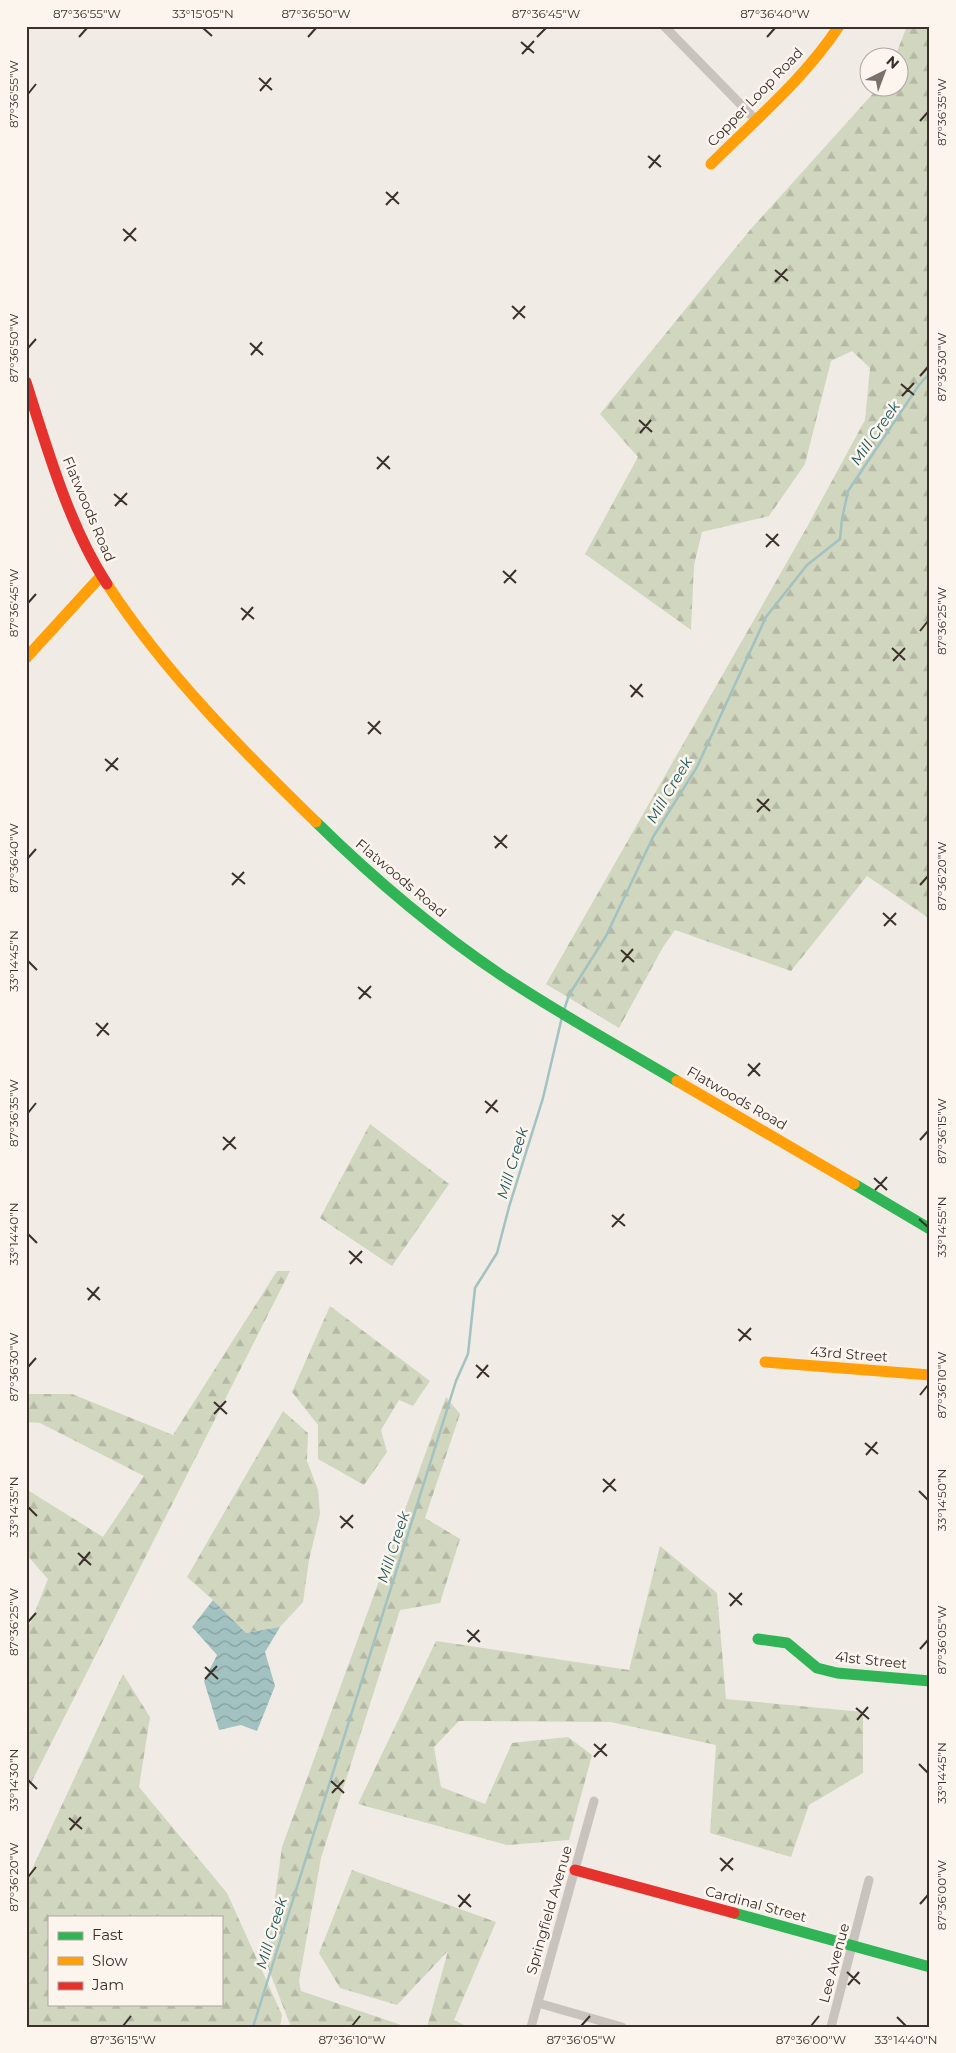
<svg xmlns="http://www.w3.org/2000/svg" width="956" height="2053" font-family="Montserrat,sans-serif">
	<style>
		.forest { fill: url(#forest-firs); fill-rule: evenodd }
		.water { fill: url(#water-waves) }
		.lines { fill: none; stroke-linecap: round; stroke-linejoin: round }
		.stream { stroke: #a1c2c1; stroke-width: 2.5 }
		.street { stroke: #c9c3be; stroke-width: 9 }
		.fast { stroke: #30b455; stroke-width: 11 }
		.slow { stroke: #ff9f0a; stroke-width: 11 }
		.jam { stroke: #e5322d; stroke-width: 11 }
		.ticks { fill: none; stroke: #3b302b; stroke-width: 2 }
		.labels { text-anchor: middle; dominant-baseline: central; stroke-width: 5; stroke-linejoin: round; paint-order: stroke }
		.street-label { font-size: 14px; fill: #3b302b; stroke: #fbf5ee }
		.water-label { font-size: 15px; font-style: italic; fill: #1f5a5e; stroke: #fbf5ee }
		.neatline { fill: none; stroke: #3b302b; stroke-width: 2 }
		.ticks-label { font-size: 12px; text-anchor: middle; fill: #3b302b }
	</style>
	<defs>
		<pattern id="forest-firs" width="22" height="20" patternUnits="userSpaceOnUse" patternTransform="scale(1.25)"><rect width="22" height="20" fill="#d1d6bf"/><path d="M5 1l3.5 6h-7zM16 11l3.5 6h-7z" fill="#b4b8a4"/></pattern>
		<pattern id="water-waves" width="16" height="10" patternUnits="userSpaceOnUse" patternTransform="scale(1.25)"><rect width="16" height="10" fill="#a1c2c1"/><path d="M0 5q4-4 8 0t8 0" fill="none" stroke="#849e9d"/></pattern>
	</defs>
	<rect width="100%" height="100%" fill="#f0ebe5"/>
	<path class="forest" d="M907 26H930V919L867 876 791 971 675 930 663 947 619 1028 546 984 807 527 865 420 870 368 852 351 831 361 805 464 769 516 702 532 694 565 691 630 585 554 638 457 600 414 750 230 878 88H898V58L895 57Z
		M370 1124 449 1184 392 1266 320 1218Z
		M277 1271H290L26 1793V1629L31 1622 48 1579 26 1554V1489L103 1537 144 1476 40 1423 26 1422V1394H72L173 1435Z
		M330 1306 430 1381 413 1406 399 1400 381 1430 387 1452 364 1485 318 1459V1425L292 1392Z
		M446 1397 460 1414 425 1518 460 1539 440 1603 400 1610 321 1858 299 1981 301 1991 407 2027H291L266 1962 282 1847Z
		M283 1411 308 1433 307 1461 318 1490 320 1514 309 1560 303 1602 280 1627 246 1633 213 1600 187 1577Z
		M660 1546 717 1593 726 1699 863 1712V1773L809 1805 791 1857 710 1833 716 1745 611 1722 459 1721 434 1747 441 1787 485 1804 512 1743 568 1737 592 1755 569 1840 507 1845 358 1804 436 1641 629 1670Z
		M123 1674 150 1717 139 1787 227 1893 282 2015 280 2027H26V1882ZM49 1917H221V2004H49Z
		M352 1870 496 1922 454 2020 468 2027H427L448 1951 397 2005 340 1988 319 1953Z"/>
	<path class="water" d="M213 1600 246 1633 280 1627 265 1652 275 1686 257 1731 241 1725 219 1730 204 1681 217 1655 192 1627Z"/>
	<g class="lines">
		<path class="stream" d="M564 1010 569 995 606 936 653 837 697 767 766 617 807 565 840 539 842 519 848 491 919 385 930 373
			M253 2027 456 1381 468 1354 475 1288 497 1253 509 1207 543 1098 562 1017"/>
		<path class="street" d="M664 26 756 120
			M538 2003 622 2027
			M531 2027 594 1801
			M831 2027 869 1880"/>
		<path class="fast" d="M316 822C373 878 434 930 501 975 558 1013 618 1046 677 1081
			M854 1184 930 1229
			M758 1639 787 1643 817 1668 837 1673 930 1681
			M734 1913 930 1967"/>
		<path class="slow" d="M711 164C755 120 805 78 839 26
			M107 584C165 673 241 749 316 822
			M26 658 101 576
			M677 1081 854 1184
			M765 1362 930 1375"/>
		<path class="jam" d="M26 382C47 448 69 526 107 584
			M575 1870 734 1913"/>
	</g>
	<path class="ticks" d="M203 28 212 36M79 37 87 28M308 37 316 28M537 37 546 28M767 37 775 28M521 42 534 53M522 54 534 41M259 78 272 90M260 91 271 78M28 94 36 84M920 121 928 112M648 156 661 167M649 168 660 155M386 192 399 204M386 205 398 192M123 229 136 241M124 241 136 228M775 270 788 281M775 282 787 269M512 306 525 318M513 319 525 306M250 343 263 355M28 348 36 339M251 355 262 342M920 376 928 367M901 384 914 395M902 396 914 383M639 420 652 432M640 433 651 420M377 457 390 469M377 469 389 456M114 494 127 505M115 506 127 493M766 534 779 546M766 547 778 534M503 571 516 583M504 583 516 570M28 603 36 594M241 608 254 619M242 620 253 607M920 631 928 621M892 648 905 660M893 661 905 648M630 685 643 697M631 697 642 684M368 722 381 734M368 734 380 721M105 759 118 770M106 771 118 758M757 799 770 811M757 812 769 799M494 836 507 848M495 848 507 835M28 858 36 849M232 873 245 884M232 885 244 872M920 885 928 876M883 913 896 925M884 926 896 913M621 950 634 962M28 961 37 970M622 962 633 949M358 987 371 998M359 999 371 986M96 1023 109 1035M97 1036 108 1023M748 1064 760 1076M748 1076 760 1063M485 1101 498 1112M28 1113 36 1103M486 1113 497 1100M223 1137 236 1149M920 1140 928 1131M223 1150 235 1137M874 1178 887 1190M875 1190 887 1177M612 1215 625 1226M919 1219 928 1227M612 1227 624 1214M28 1234 37 1243M349 1251 362 1263M350 1264 362 1251M87 1288 100 1300M88 1300 99 1287M738 1329 751 1340M739 1341 751 1328M476 1365 489 1377M28 1367 36 1358M477 1378 488 1365M920 1395 928 1385M214 1402 227 1414M214 1414 226 1401M865 1443 878 1454M866 1455 877 1442M603 1479 616 1491M919 1491 928 1500M603 1492 615 1479M28 1507 37 1516M340 1516 353 1528M341 1528 353 1515M78 1553 91 1565M79 1565 90 1552M729 1593 742 1605M730 1606 742 1593M28 1622 36 1613M467 1630 480 1642M468 1642 479 1630M920 1649 928 1640M205 1667 218 1679M205 1679 217 1666M856 1708 869 1719M857 1720 868 1707M594 1744 607 1756M594 1757 606 1744M919 1764 928 1773M28 1780 37 1789M331 1781 344 1793M332 1793 344 1780M69 1818 82 1829M70 1830 81 1817M720 1858 733 1870M721 1871 733 1858M28 1877 36 1867M458 1895 471 1907M920 1904 928 1895M459 1907 470 1894M847 1972 860 1984M848 1985 859 1972M897 2017 906 2026M123 2026 131 2016M352 2026 360 2016M581 2026 590 2016M811 2026 819 2016"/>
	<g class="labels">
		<g class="street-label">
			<text transform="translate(755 97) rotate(-46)">Copper Loop Road</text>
			<text transform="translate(89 509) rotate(67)">Flatwoods Road</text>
			<text transform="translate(401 878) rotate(40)">Flatwoods Road</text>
			<text transform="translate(737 1098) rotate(30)">Flatwoods Road</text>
			<text transform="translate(849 1354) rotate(4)">43rd Street</text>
			<text transform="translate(871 1660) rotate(6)">41st Street</text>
			<text transform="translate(756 1904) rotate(15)">Cardinal Street</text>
			<text transform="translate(549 1910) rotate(-74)">Springfield Avenue</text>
			<text transform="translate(834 1963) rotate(-75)">Lee Avenue</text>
		</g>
		<g class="water-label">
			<text transform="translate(875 433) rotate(-55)">Mill Creek</text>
			<text transform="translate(669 790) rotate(-59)">Mill Creek</text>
			<text transform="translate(512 1163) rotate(-73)">Mill Creek</text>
			<text transform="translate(393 1547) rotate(-72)">Mill Creek</text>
			<text transform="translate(271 1933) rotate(-73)">Mill Creek</text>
		</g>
	</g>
	<rect width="956" height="2053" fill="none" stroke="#fbf5ee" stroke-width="55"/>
	<rect x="48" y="1916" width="175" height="90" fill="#fbf5ee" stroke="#aea6a0"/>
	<rect x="58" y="1932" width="25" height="8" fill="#30b455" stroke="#aea6a0"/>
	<text x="92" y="1940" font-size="15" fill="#3b302b">Fast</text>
	<rect x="58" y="1957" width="25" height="8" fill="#ff9f0a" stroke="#aea6a0"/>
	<text x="92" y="1966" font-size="15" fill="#3b302b">Slow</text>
	<rect x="58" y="1982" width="25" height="8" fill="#e5322d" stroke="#aea6a0"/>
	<text x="92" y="1990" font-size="15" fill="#3b302b">Jam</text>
	<g transform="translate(884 72) rotate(42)"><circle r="24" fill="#fbf5ee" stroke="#aea6a0"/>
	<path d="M0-4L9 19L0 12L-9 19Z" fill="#7a716c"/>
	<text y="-8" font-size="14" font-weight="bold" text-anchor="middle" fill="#3b302b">N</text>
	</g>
	<rect x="28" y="28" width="900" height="1998" class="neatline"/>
	<g class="ticks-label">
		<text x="87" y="18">87°36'55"W</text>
		<text x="203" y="18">33°15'05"N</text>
		<text x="316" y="18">87°36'50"W</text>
		<text x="546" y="18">87°36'45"W</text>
		<text x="775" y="18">87°36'40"W</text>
		<text transform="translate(14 94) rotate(-90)" y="4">87°36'55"W</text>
		<text transform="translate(942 112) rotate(-90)" y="4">87°36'35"W</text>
		<text transform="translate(14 348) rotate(-90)" y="4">87°36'50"W</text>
		<text transform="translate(942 367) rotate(-90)" y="4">87°36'30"W</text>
		<text transform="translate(14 603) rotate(-90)" y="4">87°36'45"W</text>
		<text transform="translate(942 621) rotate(-90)" y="4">87°36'25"W</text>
		<text transform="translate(14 858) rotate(-90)" y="4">87°36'40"W</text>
		<text transform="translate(942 876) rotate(-90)" y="4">87°36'20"W</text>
		<text transform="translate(14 961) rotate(-90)" y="4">33°14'45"N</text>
		<text transform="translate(14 1113) rotate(-90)" y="4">87°36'35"W</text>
		<text transform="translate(942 1131) rotate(-90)" y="4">87°36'15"W</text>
		<text transform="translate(942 1227) rotate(-90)" y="4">33°14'55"N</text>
		<text transform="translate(14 1234) rotate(-90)" y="4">33°14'40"N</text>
		<text transform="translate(14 1367) rotate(-90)" y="4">87°36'30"W</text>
		<text transform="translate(942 1385) rotate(-90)" y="4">87°36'10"W</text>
		<text transform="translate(942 1500) rotate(-90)" y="4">33°14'50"N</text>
		<text transform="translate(14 1507) rotate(-90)" y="4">33°14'35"N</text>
		<text transform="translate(14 1622) rotate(-90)" y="4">87°36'25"W</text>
		<text transform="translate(942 1640) rotate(-90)" y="4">87°36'05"W</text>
		<text transform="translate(942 1773) rotate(-90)" y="4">33°14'45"N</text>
		<text transform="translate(14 1780) rotate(-90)" y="4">33°14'30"N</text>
		<text transform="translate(14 1877) rotate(-90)" y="4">87°36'20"W</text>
		<text transform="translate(942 1895) rotate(-90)" y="4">87°36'00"W</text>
		<text x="123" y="2044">87°36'15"W</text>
		<text x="352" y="2044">87°36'10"W</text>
		<text x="581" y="2044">87°36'05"W</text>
		<text x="811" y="2044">87°36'00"W</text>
		<text x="906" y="2044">33°14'40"N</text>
	</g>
</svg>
